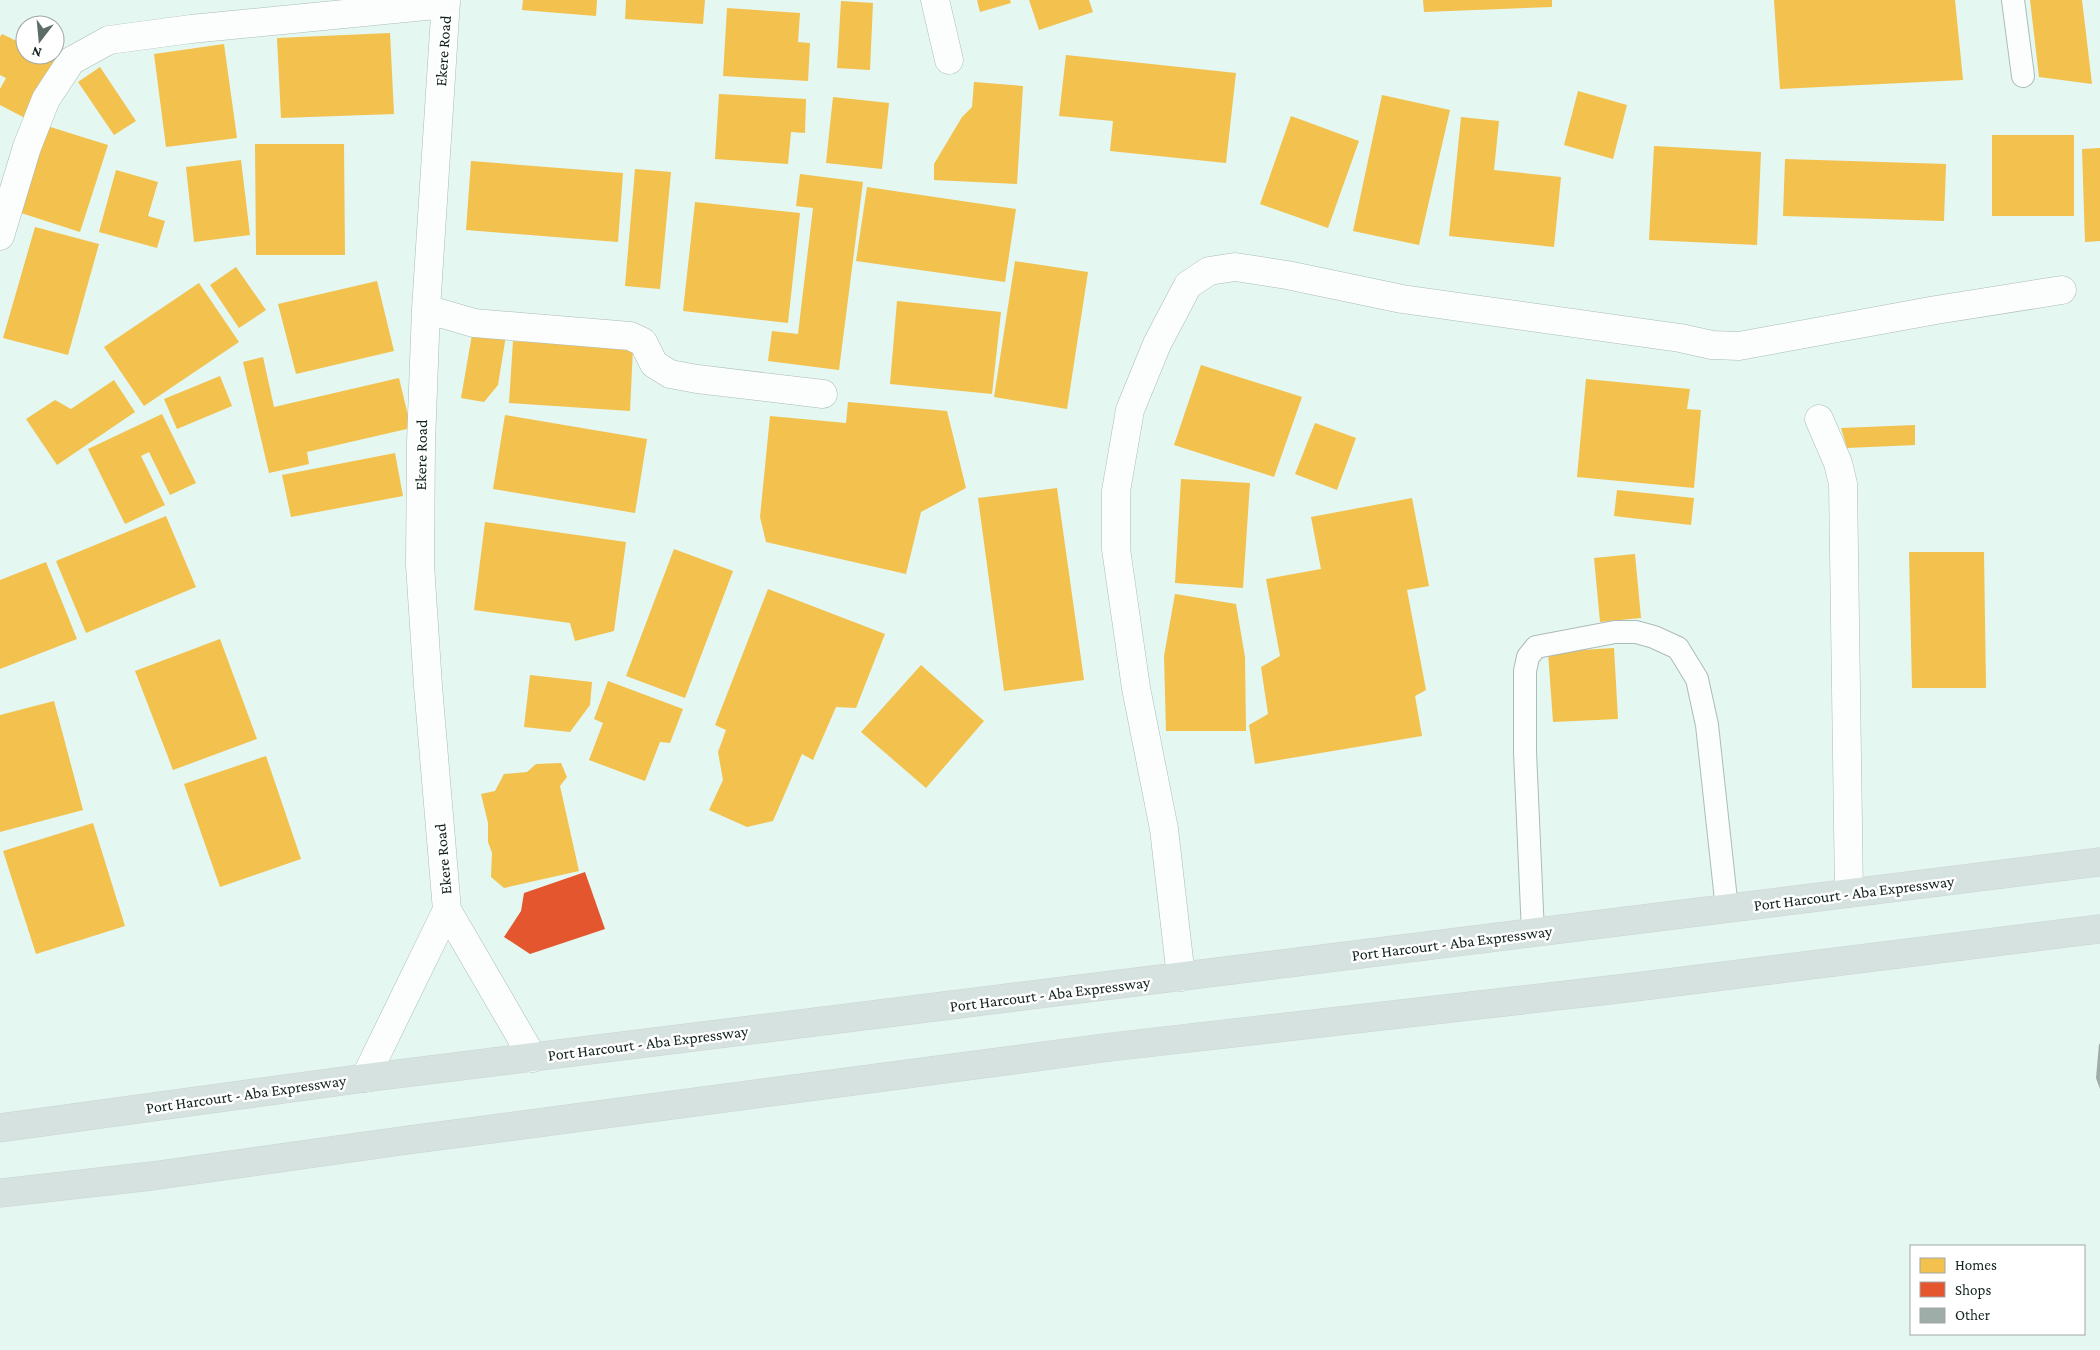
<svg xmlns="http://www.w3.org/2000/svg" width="2100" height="1350" font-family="'Crimson Pro',serif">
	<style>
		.homes { fill: #f2c14e }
		.shops { fill: #e4572e }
		.building { fill: #9eada8 }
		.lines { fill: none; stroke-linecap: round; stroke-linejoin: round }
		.service-casing { stroke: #abbcb7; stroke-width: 24 }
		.minor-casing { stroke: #abbcb7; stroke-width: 29 }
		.trunk-casing { stroke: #cad4d2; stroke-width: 29 }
		.service { stroke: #fbfefd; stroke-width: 22 }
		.minor { stroke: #fbfefd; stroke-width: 28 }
		.trunk { stroke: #d6e2df; stroke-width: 28 }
		.labels { text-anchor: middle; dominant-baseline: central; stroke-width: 5; stroke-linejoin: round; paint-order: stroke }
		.street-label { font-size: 16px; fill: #12231e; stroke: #fff }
	</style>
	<rect width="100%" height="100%" fill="#e4f7f1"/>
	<path class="homes" d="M523 0H597L596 16 522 10Z
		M626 0H705L703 24 625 19Z
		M977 0H1010L1011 3 980 12Z
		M1029 0H1089L1093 12 1039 30Z
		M1423 0H1552V7L1424 12Z
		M1774 0H1955L1963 80 1780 89Z
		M2030 0H2082L2092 84 2039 77Z
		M841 1 873 3 870 70 837 68Z
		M727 8 800 13 798 42 810 43 808 81 723 76Z
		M390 33 394 114 281 118 277 38Z
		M2 34 25 45V55H55V45L61 48 25 118 0 105V89L6 78 0 75V37Z
		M224 44 237 138 166 147 154 54Z
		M1066 55 1236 73 1226 163 1110 151 1113 121 1059 116Z
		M100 67 136 121 114 135 78 82Z
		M974 82 1023 86 1017 184 934 180V164L962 117 972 107Z
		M1578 91 1627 105 1613 159 1564 145Z
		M719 94 806 99 805 133 791 132 788 164 715 159Z
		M1382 95 1450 110 1419 245 1353 231Z
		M833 97 889 103 882 169 826 163Z
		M1291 116 1359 141 1328 228 1260 204Z
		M1461 117 1499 121 1494 170 1561 177 1554 247 1449 236Z
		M44 125 108 145 80 232 18 212Z
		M1992 135H2074V216H1992Z
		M255 144H344L345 255H256Z
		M1654 146 1761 152 1757 245 1649 240Z
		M2100 148V241L2085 242 2082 149Z
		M1785 159 1946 164 1944 221 1783 216Z
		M241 160 250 235 194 242 186 167Z
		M471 161 623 173 618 242 466 230Z
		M635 169 671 172 660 289 625 286Z
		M116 170 158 182 148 216 165 221 157 248 99 232Z
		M800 174 863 182 839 370 768 361 772 331 798 334 813 208 796 206Z
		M867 187 1016 209 1005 282 856 261Z
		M695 202 800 213 788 323 683 311Z
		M35 227 99 244 68 355 3 338Z
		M1015 261 1088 272 1067 409 994 397Z
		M236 267 266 310 239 328 210 285Z
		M377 281 394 351 296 374 278 304Z
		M199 283 239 342 144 406 104 347Z
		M897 301 1001 312 992 394 890 384Z
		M474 323 507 329 498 385 484 402 461 398Z
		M513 341 633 348 630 411 509 403Z
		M263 357 274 407 399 378 411 428 307 452 309 464 269 473 243 362Z
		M1201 365 1302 397 1274 477 1174 445Z
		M220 376 232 406 177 429 164 399Z
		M1586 379 1690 389 1687 409 1701 410 1694 488 1577 477Z
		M114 380 135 412 57 465 26 419 55 400 71 409Z
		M848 402 947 411 966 488 921 512 906 574 766 542 760 517 770 416 846 423Z
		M162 414 196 483 170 495 149 452 141 456 165 505 125 524 88 449Z
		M505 415 647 439 635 513 493 489Z
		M1315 423 1356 438 1337 490 1295 474Z
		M1915 425V445L1847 448 1841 428Z
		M395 453 403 496 291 517 282 475Z
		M1181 479 1250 483 1243 588 1175 583Z
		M1057 488 1084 680 1004 691 978 498Z
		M1617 490 1694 498 1691 525 1614 516Z
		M1412 498 1429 586 1407 590 1426 690 1415 696 1422 736 1255 764 1249 725 1268 714 1261 667 1280 656 1266 579 1321 569 1311 517Z
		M166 516 196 587 86 633 56 561Z
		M485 522 626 542 614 631 575 641 570 623 474 610Z
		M674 549 733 571 685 698 626 676Z
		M1909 552H1984L1986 688H1912Z
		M1635 554 1641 618 1600 622 1594 558Z
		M46 562 77 639 0 669V580Z
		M768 589 885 634 856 708 836 707 813 760 802 754 773 821 747 827 709 810 723 780 718 752 726 730 715 725Z
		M1175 594 1236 604 1245 657 1246 731H1166L1164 656Z
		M220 639 257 739 173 770 135 671Z
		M1614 648 1618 719 1553 722 1548 652Z
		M921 665 984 721 926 788 861 732Z
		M530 675 592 682 590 705 570 732 524 727Z
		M608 681 683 709 670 743 660 742 645 781 589 760 603 723 594 719Z
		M54 701 83 810 0 832V715Z
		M266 756 301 859 220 887 184 784Z
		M561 763 567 777 560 786 579 871 504 888 491 877 492 853 488 842V823L481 794 495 791 504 774 527 772 536 764Z
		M93 823 125 926 36 954 3 851Z"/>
	<path class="shops" d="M585 872 605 929 530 954 504 937 521 911 524 893Z"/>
	<path class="building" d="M2099 1044H2100V1089L2096 1078Z"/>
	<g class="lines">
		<g class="service-casing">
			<path id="service" d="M2013 0 2023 76
				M1533 933 1525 752V671L1528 657 1536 647 1615 632H1636L1654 637 1678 648 1697 679 1707 725 1727 909"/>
		</g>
		<g class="minor-casing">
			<path id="minor" d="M446 0 426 309 421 442 420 565 428 686 447 910 533 1058
				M935 0 949 60
				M0 236 27 147 46 99 71 61 109 40 191 29 446 4
				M426 309 474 323 630 336 643 342 654 364 670 374 697 379 823 394
				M1819 419 1838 463 1843 484 1849 893
				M1181 977 1164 829 1136 688 1116 549V491L1130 410 1157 344 1188 285 1209 271 1235 267 1287 275 1402 299 1680 338 1712 345 1739 346 1936 310 2062 290
				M365 1078 447 910"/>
		</g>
		<g class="trunk-casing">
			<path id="trunk" d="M0 1128 365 1078 2100 862
				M0 1193 152 1176 408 1140 1111 1047 1627 988 2100 929"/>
		</g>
		<use href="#service" class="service"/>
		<use href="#minor" class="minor"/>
		<use href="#trunk" class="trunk"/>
	</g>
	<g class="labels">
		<g class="street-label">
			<text transform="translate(443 51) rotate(-86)">Ekere Road</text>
			<text transform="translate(421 455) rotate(-89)">Ekere Road</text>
			<text transform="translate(443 859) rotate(-95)">Ekere Road</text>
			<text transform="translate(1854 893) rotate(-7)">Port Harcourt - Aba Expressway</text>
			<text transform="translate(1452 943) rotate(-7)">Port Harcourt - Aba Expressway</text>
			<text transform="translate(1050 994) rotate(-7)">Port Harcourt - Aba Expressway</text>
			<text transform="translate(648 1043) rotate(-7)">Port Harcourt - Aba Expressway</text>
			<text transform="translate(246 1094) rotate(-8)">Port Harcourt - Aba Expressway</text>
		</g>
	</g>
	<rect x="1910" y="1245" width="175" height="90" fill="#ffffff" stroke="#a0a7a5"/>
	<rect x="1920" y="1258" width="25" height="15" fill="#f2c14e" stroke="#a0a7a5"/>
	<text x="1955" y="1270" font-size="15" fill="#12231e">Homes</text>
	<rect x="1920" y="1282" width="25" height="15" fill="#e4572e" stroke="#a0a7a5"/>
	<text x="1955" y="1295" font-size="15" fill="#12231e">Shops</text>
	<rect x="1920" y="1308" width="25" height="15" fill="#9eada8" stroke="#a0a7a5"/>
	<text x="1955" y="1320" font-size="15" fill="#12231e">Other</text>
	<g transform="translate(40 40) rotate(196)"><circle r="24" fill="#ffffff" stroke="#a0a7a5"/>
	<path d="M0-4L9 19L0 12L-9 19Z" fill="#5c6d68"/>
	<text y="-8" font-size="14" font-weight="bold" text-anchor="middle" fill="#12231e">N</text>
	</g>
</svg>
